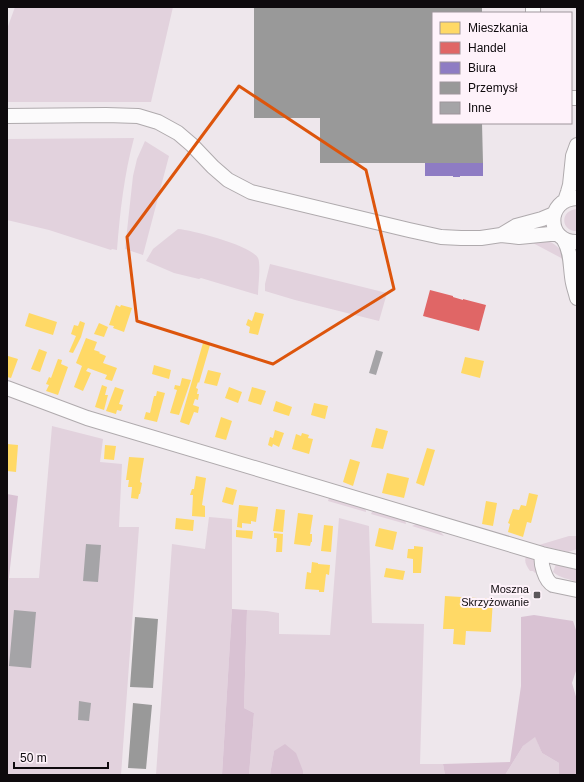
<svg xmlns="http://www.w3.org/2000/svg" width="584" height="782" font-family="Helvetica,sans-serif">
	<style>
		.green { fill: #e2d2dd }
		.forest { fill: #d9c2d3 }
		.homes { fill: #ffd966 }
		.shops { fill: #e06666 }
		.offices { fill: #8e7cc3 }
		.industry { fill: #999 }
		.building { fill: #a5a4a7 }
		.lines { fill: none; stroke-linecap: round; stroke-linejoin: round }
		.minor-casing { stroke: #afaaad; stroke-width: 16 }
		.minor { stroke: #fcfbfc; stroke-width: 14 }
		.marked { fill: none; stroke: #dd550c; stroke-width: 3; stroke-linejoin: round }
		.poi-dot { fill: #5c575b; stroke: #fef2fa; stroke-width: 1.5 }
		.labels { text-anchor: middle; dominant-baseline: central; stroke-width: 4; stroke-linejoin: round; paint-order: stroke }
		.poi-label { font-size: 11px; fill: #0e0a0d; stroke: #fef2fa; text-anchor: end }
	</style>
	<rect width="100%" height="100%" fill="#eee7ec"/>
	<path class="green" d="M15 7H173L151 102H7V29Z
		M134 138C124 175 120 212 117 250L112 249 111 250 49 230 7 220V139Z
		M145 141 169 156 143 255 125 249 133 176 137 159Z
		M577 209V231C560 231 560 210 577 209Z
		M178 229C193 230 252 246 258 258 261 264 258 287 258 295L201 278 199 279 174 273 146 261 153 249Z
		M545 240C557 244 561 249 565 260L531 242Z
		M270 264 387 293 379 321 295 300 265 291V284Z
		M52 426 103 439 100 462 122 464 119 527H139L121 775H7V595L9 578H39Z
		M331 497 365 508 366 511V512L328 501 329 498Z
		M375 511 405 520 406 524 371 514 372 512Z
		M209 517 232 519V609L222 775H156L172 544 205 549Z
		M339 518 369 526 372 623 424 624 420 764H443L445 775H303V771L274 751 270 775H249L254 713 244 708 247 610 267 611 279 613V634L330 635Z
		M416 524C426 526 438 528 444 536L412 526Z
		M569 536H577V549L568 552 539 545Z
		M526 556C535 558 536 564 537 572L535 573 533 571H530C526 565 524 562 526 556Z
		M556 564 577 569V582C569 579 560 578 553 572Z
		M535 736 542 753 559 763V775H505L523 746Z"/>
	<path class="forest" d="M7 494 18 496 7 595Z
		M232 609 247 610 244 708 254 713 249 775H222Z
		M534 615 573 621 577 633V668L572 683 577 700V775H559V763L542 753 535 737 523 746 505 775H445L443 764 510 762 521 686V617Z
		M285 744 296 753 303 771V775H270L274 751Z"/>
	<path class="homes" d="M116 305 120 307 121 305 132 308 124 332 113 328 114 326 109 325Z
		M255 312 264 314 258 335 249 333 250 327 246 325 248 319 252 321Z
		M29 313 57 322 53 335 25 326Z
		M80 321 85 323 81 337 73 353 69 352 76 336 71 334 74 325 78 326Z
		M99 323 108 327 104 337 94 334Z
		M86 338 97 342 94 350 100 352 99 353 106 356 103 363 117 368 112 381 105 379 107 375 88 368 86 371 91 373 83 391 74 387 82 366 76 363Z
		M203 343 210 345 199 383 198 382 196 388 198 389 197 394H199L198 400 195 399 193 405 199 407 198 413 194 412 189 425 180 422Z
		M39 349 47 352 40 372 31 369Z
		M8 356 18 359 11 378 7 377V359Z
		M465 357 484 361 480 378 461 373Z
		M58 359 62 360 61 364 68 367 58 395 46 391 49 385 46 384 49 377 51 378Z
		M154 365 171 370 169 379 152 374Z
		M208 370 221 373 217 386 204 383Z
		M182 378 191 380 179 415 170 413 177 390 174 389 175 385 180 386Z
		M102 385 107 387 105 395H108L104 410 95 407Z
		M115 387 124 390 119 404 123 405 121 411 117 410 116 414 106 411Z
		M229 387 242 392 238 403 225 398Z
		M252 387 266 391 261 405 248 401Z
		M157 391 165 393 157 422 144 419 146 412 150 413 154 396H156Z
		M276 401 292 407 289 416 273 411Z
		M314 403 328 406 325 419 311 415Z
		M221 417 232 421 226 440 215 437Z
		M376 428 388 431 383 449 371 447Z
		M275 430 284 433 279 447 273 444 272 447 268 445 270 437 273 438Z
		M302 433 309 435 308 438 313 439 309 454 292 449 296 434 301 436Z
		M7 444 18 445 16 472 7 471Z
		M105 445 116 446 114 460 104 459Z
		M427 448 435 450 424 486 416 483Z
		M129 457 144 458 140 482 142 483 140 494H139L138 499 131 498 132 487H128L129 480H126Z
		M350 459 360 462 353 486 343 482Z
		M387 473 409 478 404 498 382 493Z
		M196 476 206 478 202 505 205 506V517L192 516 193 495H190L192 489H194Z
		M226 487 237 490 233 505 222 502Z
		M529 493 538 495 531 523 527 522 523 537 508 532 510 524 508 523 513 509 519 510 521 505 526 506Z
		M486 501 497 503 493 526 482 524Z
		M239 505 258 507 256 522 251 521V524L242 523V528L237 527Z
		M276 509 285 510 283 532 273 531Z
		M298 513 313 515 310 534H312V542H311L310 546 294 544Z
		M176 518 194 520 193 531 175 529Z
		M324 525 333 526 331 552 321 551Z
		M379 528 397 532 393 550 375 546Z
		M236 530 253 531 252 539 236 537Z
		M274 533 283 534 282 552H276L277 538H274Z
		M414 546 423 547 421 573H413V559L407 558 408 549H414Z
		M312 562 318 563V564L330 565 329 575 326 574 324 592H319V590L305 589 307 572 311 573Z
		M386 568 405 571 403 580 384 577Z
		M445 596 493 599 491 632 466 631 465 645 453 644 454 629H443Z"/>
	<path class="shops" d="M430 290 453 296V297L463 300V299L486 305 479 331 423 316Z"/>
	<path class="offices" d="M425 163H483V176H460V177H453V176H425Z"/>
	<path class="industry" d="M254 7H482V13H433V123H482L483 163H320V118H254Z
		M135 617 158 619 153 688 130 687Z
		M133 703 152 705 146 769 128 768Z"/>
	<path class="building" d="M376 350 383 352 376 375 369 373Z
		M86 544 101 545 98 582 83 581Z
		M14 610 36 612 31 668 9 666Z
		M79 701 91 703 89 721 78 720Z"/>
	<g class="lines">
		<g class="minor-casing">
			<path id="minor" d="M533 7V13
				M571 98H577
				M7 116 106 115 138 116 158 122 178 133 192 145 213 167 228 180 251 192 409 230 441 237 461 238H481L501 235 519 237 550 234H558
				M577 198C545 199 546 243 577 242
				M565 201 568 192 570 185 573 156 577 145
				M501 235 516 226 542 219 554 214
				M564 240C572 253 570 268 573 283 574 288 576 293 577 298
				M7 388 87 418 542 554 577 562
				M542 554C540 563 545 581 553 585L577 590"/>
		</g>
		<use href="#minor" class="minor"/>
	</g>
	<path class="marked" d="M239 86 366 170 394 289 273 364 137 321 127 237Z"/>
	<rect class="poi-dot" x="533" y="591" width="8" height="8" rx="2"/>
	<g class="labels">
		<g class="poi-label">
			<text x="529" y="589">Moszna<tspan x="529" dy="13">Skrzyżowanie</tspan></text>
		</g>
	</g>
	<rect width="584" height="782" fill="none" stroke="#0e0a0d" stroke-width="16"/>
	<rect x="432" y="12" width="140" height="112" fill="#fef2fa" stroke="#9e959b"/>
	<rect x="440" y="22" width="20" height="12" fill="#ffd966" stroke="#9e959b"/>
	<text x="468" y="32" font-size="12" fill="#0e0a0d">Mieszkania</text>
	<rect x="440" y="42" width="20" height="12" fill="#e06666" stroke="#9e959b"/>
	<text x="468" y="52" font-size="12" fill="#0e0a0d">Handel</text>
	<rect x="440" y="62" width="20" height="12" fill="#8e7cc3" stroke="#9e959b"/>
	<text x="468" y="72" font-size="12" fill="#0e0a0d">Biura</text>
	<rect x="440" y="82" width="20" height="12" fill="#999999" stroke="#9e959b"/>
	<text x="468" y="92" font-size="12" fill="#0e0a0d">Przemysł</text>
	<rect x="440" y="102" width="20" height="12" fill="#a5a4a7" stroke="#9e959b"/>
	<text x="468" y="112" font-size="12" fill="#0e0a0d">Inne</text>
	<path d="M14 762v6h94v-6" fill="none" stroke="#0e0a0d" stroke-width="2"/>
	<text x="20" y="762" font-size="12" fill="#0e0a0d" stroke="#fef2fa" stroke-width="3" paint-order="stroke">50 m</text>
</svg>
